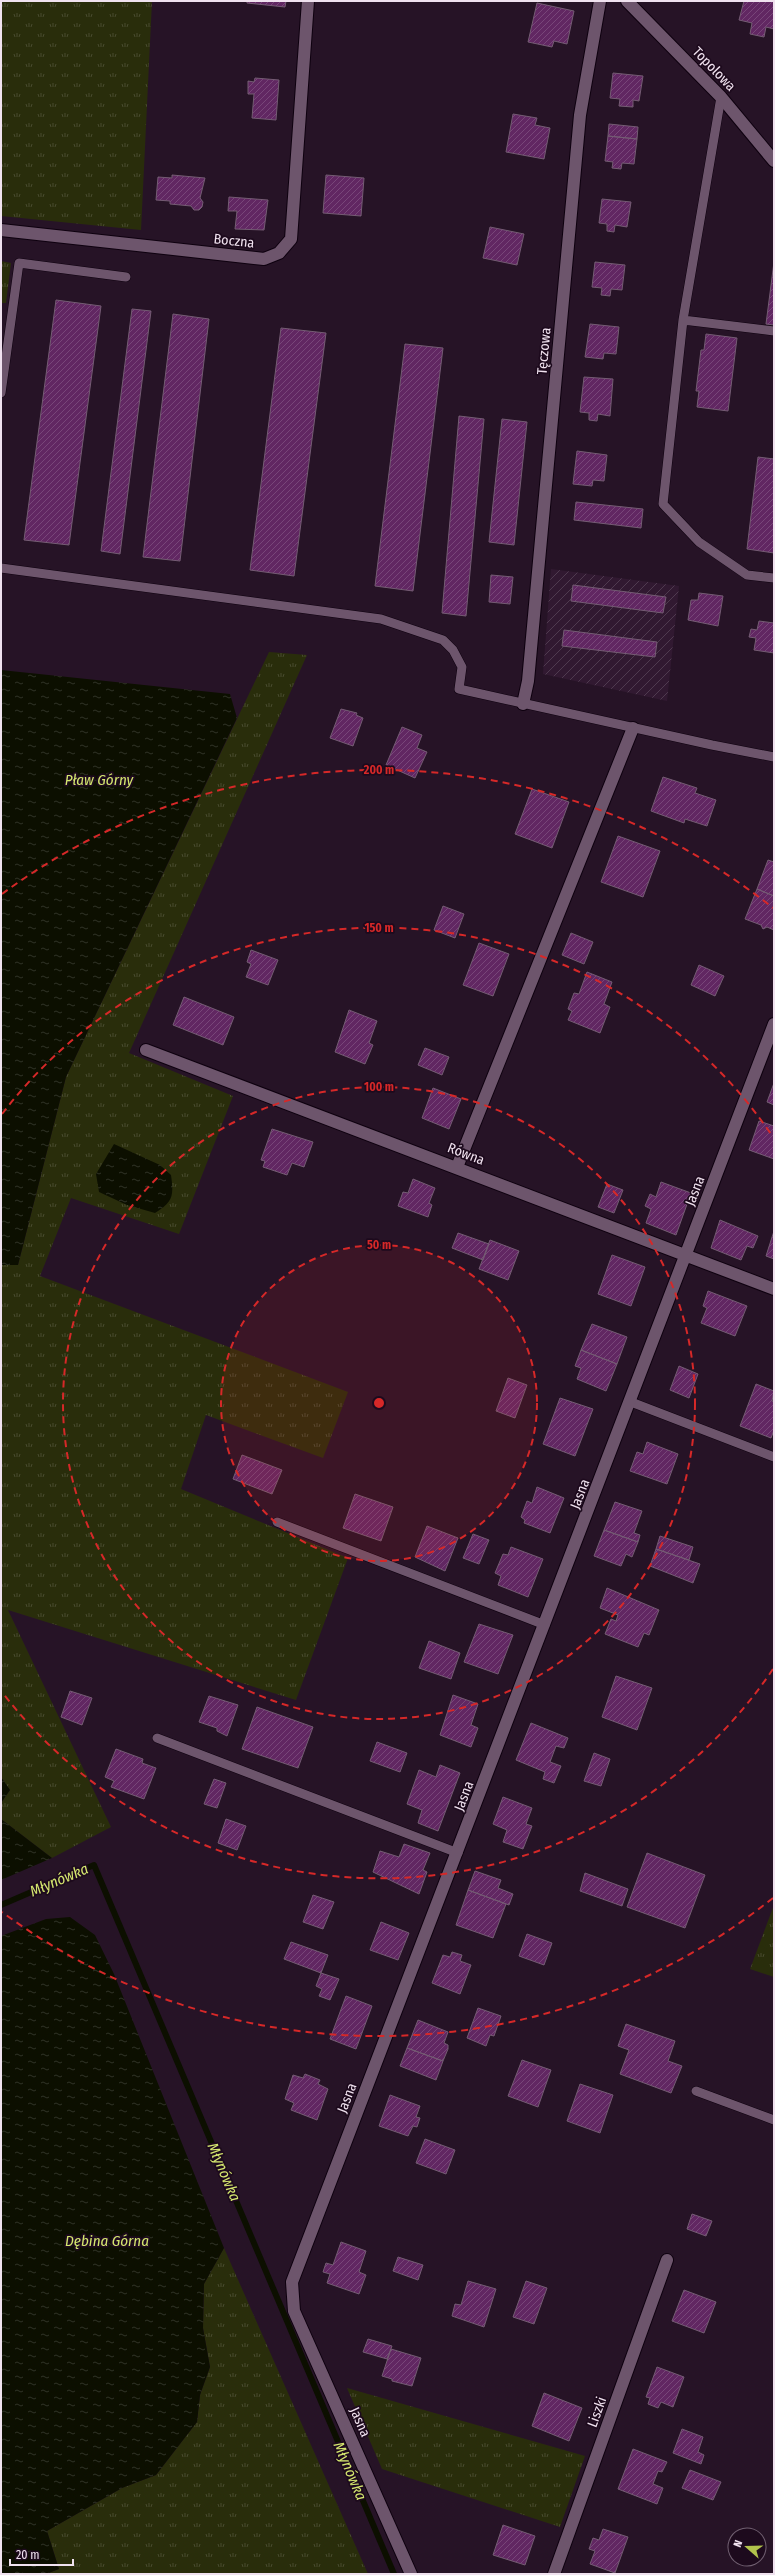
<svg xmlns="http://www.w3.org/2000/svg" width="775" height="2575" font-family="'Fira Sans Condensed',sans-serif">
	<style>
		.industrial { fill: url(#industrial-furrows) }
		.grass { fill: url(#grass-tufts) }
		.water { fill: url(#water-ripples) }
		.lines { fill: none; stroke-linecap: round; stroke-linejoin: round }
		.stream { stroke: #0c0f00; stroke-width: 6 }
		.building { fill: url(#building-hatch); stroke: #745c73 }
		.service-casing { stroke: #0e010f; stroke-width: 10 }
		.minor-casing { stroke: #0e010f; stroke-width: 14 }
		.service { stroke: #6d556c; stroke-width: 9 }
		.minor { stroke: #6d556c; stroke-width: 12 }
		.ring { fill: none; stroke: #d62828; stroke-width: 2; stroke-dasharray: 7 5 }
		.labels { text-anchor: middle; dominant-baseline: central; stroke-width: 3.5; stroke-linejoin: round; paint-order: stroke }
		.street-label { font-size: 14px; fill: #f0e2ef; stroke: #1d0a1d }
		.water-label { font-size: 15px; font-style: italic; fill: #d5e76f; stroke: #1d0a1d }
		.centre { fill: #d62828; stroke: #1d0a1d; stroke-width: 2 }
		.ring-label { font-size: 12px; text-anchor: middle; font-weight: bold; fill: #d62828; stroke: #1d0a1d; stroke-width: 3.5; stroke-linejoin: round; paint-order: stroke }
	</style>
	<defs>
		<pattern id="industrial-furrows" width="10" height="10" patternUnits="userSpaceOnUse"><rect width="10" height="10" fill="#311931"/><path d="M-1 1l2-2M0 10L10 0M9 11l2-2" fill="none" stroke="#4f3a4f"/></pattern>
		<pattern id="grass-tufts" width="24" height="20" patternUnits="userSpaceOnUse"><rect width="24" height="20" fill="#292d0b"/><path d="M3 7l-1-3M5 7V3M7 7l1-3M15 17l-1-3M17 17v-4M19 17l1-3" fill="none" stroke="#484b2f"/></pattern>
		<pattern id="water-ripples" width="26" height="14" patternUnits="userSpaceOnUse"><rect width="26" height="14" fill="#0c0f00"/><path d="M2 4q2-2 4 0t4 0M15 11q2-2 4 0t4 0" fill="none" stroke="#303226"/></pattern>
		<pattern id="building-hatch" width="6" height="6" patternUnits="userSpaceOnUse"><rect width="6" height="6" fill="#612762"/><path d="M-1 1l2-2M0 6l6-6M5 7l2-2" fill="none" stroke="#784679"/></pattern>
	</defs>
	<rect width="100%" height="100%" fill="#261326"/>
	<path class="industrial" d="M551 569 679 586 667 701 543 674Z"/>
	<path class="grass" d="M1 1H152L141 230 1 216Z
		M1 261 11 263 6 303H1Z
		M269 652 307 655 129 1053 233 1096 179 1234 71 1198 40 1276 348 1392 323 1458 206 1415 181 1489 348 1558 296 1700 8 1610 111 1827 52 1858 1 1819V1803L10 1790 1 1777V1265H18L66 1077Z
		M774 1905V1977L750 1969Z
		M224 2248 368 2574H46L59 2569 47 2531 122 2488 156 2475 197 2422 200 2395 210 2367 203 2328 204 2284Z
		M347 2388 585 2456 560 2527 382 2469Z"/>
	<path class="water" d="M1 670 230 694 237 718 66 1077 18 1265H1Z
		M114 1144 160 1165 171 1175C174 1196 173 1202 155 1213L127 1205 99 1192 96 1174Z
		M1 1777 10 1790 1 1803Z
		M1 1819 52 1858 1 1880Z
		M70 1917 95 1935 114 1974 224 2248 204 2284 203 2328 210 2367 200 2395 197 2422 156 2475 122 2488 47 2531 59 2569 46 2574H1V1936L46 1919Z"/>
	<g class="lines">
		<path class="stream" d="M1 1905 94 1865 394 2574"/>
	</g>
	<path class="building" d="M247 1H286L285 7 247 3Z
		M744 1H774V29L766 27 764 37 750 34 752 23 739 20Z
		M537 3 574 11 567 44 554 41 552 47 528 42Z
		M613 73 643 76 639 101 633 100V107L619 106 620 99 610 98Z
		M255 78 279 80 276 120 252 118 254 94H248V81L254 82Z
		M513 114 537 118 535 125 550 128 544 159 506 152Z
		M609 124 638 127 637 139 608 136Z
		M608 136 637 139 634 164 622 163 621 169 612 168 613 162 605 161Z
		M172 175 205 178 200 198 203 202 202 207 199 210H194L191 206 170 204V201L156 200 158 177 172 178Z
		M326 175 364 178 361 216 323 213Z
		M229 197 268 200 264 230 235 229 237 211H228Z
		M602 199 631 202 627 227 615 225 614 232 607 231V224L599 223Z
		M490 227 524 234 517 265 483 258Z
		M595 262 625 265 622 290 611 289 610 296 601 295 602 288 592 287Z
		M774 262V325L766 324Z
		M56 300 101 306 69 545 24 540Z
		M132 309 151 311 120 554 101 551Z
		M173 314 209 319 180 561 143 557Z
		M590 324 619 327 616 354 604 353 603 359 585 357Z
		M281 328 326 333 294 576 250 570Z
		M706 334 737 338 728 411 697 407 699 391H696L701 350H704Z
		M405 344 443 348 413 591 375 586Z
		M584 377 613 379 610 416 598 414 597 421 589 420V413L580 412Z
		M459 416 484 419 466 616 442 613Z
		M502 419 527 422 514 545 489 542Z
		M577 451 607 455 604 481 593 480 592 486 573 484Z
		M758 457 774 459V553L747 549Z
		M576 502 643 509 641 528 574 520Z
		M491 575 513 577 510 604 489 602Z
		M573 585 666 597 663 613 571 601Z
		M699 593 723 596 718 626 688 620 691 600H698Z
		M759 621 774 623V653L754 650 756 638 749 637 751 629 757 630Z
		M564 630 657 642 655 657 562 646Z
		M341 709 357 713 356 715 363 718 353 746 330 738Z
		M402 727 422 735 417 748 427 752 415 778 386 765Z
		M663 777 697 788 695 793 716 800 707 826 685 819 684 823 651 811Z
		M532 789 569 802 552 848 515 834Z
		M618 836 660 851 643 897 601 882Z
		M768 860 774 862V896L757 889Z
		M757 889 774 896V930L767 927 763 929 761 925 745 919Z
		M443 906 464 914 455 938 434 930Z
		M571 933 593 942 584 964 562 955Z
		M479 943 509 954 493 996 463 985Z
		M251 950 278 960 268 985 246 977 251 964 247 962Z
		M699 965 724 976 715 996 691 985Z
		M587 972 612 982 604 1004 610 1007 600 1033 568 1020 572 1011 568 1009 574 993 579 994Z
		M184 997 234 1017 223 1045 173 1025Z
		M349 1010 377 1021 369 1043 373 1045 365 1064 335 1052Z
		M425 1048 449 1057 442 1075 418 1065Z
		M774 1083V1105L767 1102Z
		M433 1088 461 1099 449 1129 422 1118Z
		M759 1121 774 1126V1159L749 1150Z
		M272 1129 313 1142 304 1167 292 1163 287 1175 263 1167 265 1161 261 1160Z
		M413 1179 435 1188 429 1203 432 1205 428 1217 398 1206 403 1192 408 1193Z
		M661 1182 691 1193 676 1235 646 1223 651 1209 645 1206 650 1194 656 1197Z
		M607 1184 623 1190 614 1213 598 1207Z
		M720 1220 758 1236 753 1248 747 1246 741 1260 711 1248Z
		M774 1231V1259L766 1256Z
		M458 1233 489 1244 483 1260 452 1248Z
		M490 1240 519 1251 508 1280 479 1269Z
		M612 1255 645 1267 631 1306 598 1294Z
		M708 1291 747 1306 735 1336 701 1323 707 1308 703 1306Z
		M592 1324 627 1337 617 1364 581 1350Z
		M581 1350 617 1364 606 1391 577 1379 581 1368 575 1366Z
		M679 1366 698 1374 689 1398 670 1390Z
		M508 1378 527 1385 515 1418 496 1411Z
		M756 1384 774 1391 772 1401 774 1402V1430L771 1438 740 1426Z
		M560 1398 593 1409 575 1456 543 1444Z
		M647 1442 678 1454 667 1484 630 1471 637 1452 643 1454Z
		M242 1455 282 1470 272 1494 233 1479Z
		M537 1487 564 1498 550 1533 524 1523 525 1520 521 1517 527 1501 532 1503Z
		M355 1494 393 1507 381 1541 343 1528Z
		M615 1502 642 1511 634 1533 640 1535 638 1542 604 1530Z
		M427 1526 458 1538 445 1571 415 1557Z
		M604 1530 638 1542 632 1557 626 1554 621 1566 594 1556Z
		M473 1534 489 1540 479 1564 463 1558Z
		M660 1536 693 1547 689 1560 656 1549Z
		M511 1547 543 1559 528 1597 498 1585 501 1576 495 1573 503 1554 508 1555Z
		M656 1549 700 1564 693 1583 650 1566Z
		M607 1588 659 1610 649 1635 644 1633 638 1647 605 1634 611 1619 616 1621 618 1615 600 1608Z
		M479 1624 513 1635 498 1674 464 1662Z
		M429 1641 460 1653 451 1679 419 1668Z
		M616 1676 652 1688 637 1730 602 1717Z
		M70 1691 92 1698 82 1725 61 1717Z
		M453 1695 478 1704 471 1725 478 1728 471 1747 440 1735Z
		M209 1696 238 1705 227 1736 217 1731V1728L199 1722Z
		M257 1707 313 1727 298 1768 242 1749Z
		M531 1723 568 1738 564 1748 556 1746 550 1762 561 1766 554 1783 543 1779 545 1772 516 1760Z
		M377 1742 407 1753 400 1772 370 1761Z
		M116 1749 143 1759 142 1763 156 1768 144 1799 111 1787 114 1781 105 1777Z
		M594 1753 610 1759 601 1786 584 1781Z
		M440 1765 460 1773 438 1831 418 1823 422 1810 407 1804 419 1770 436 1777Z
		M214 1779 226 1783 217 1808 204 1804Z
		M503 1797 532 1808 526 1824 532 1826 523 1849 503 1842 507 1830 493 1824Z
		M226 1819 246 1826 237 1850 218 1843Z
		M404 1844 430 1853 423 1870 427 1872 419 1894 373 1872 380 1851 399 1857Z
		M647 1853 705 1875 685 1928 627 1907Z
		M475 1871 501 1880 498 1888 513 1894 509 1905 468 1890Z
		M585 1873 628 1889 622 1906 580 1891Z
		M468 1890 506 1904 493 1938 456 1925Z
		M313 1895 334 1902 323 1929 303 1922Z
		M381 1922 409 1933 398 1960 370 1950Z
		M527 1934 552 1943 544 1965 519 1956Z
		M291 1942 328 1955 321 1973 284 1959Z
		M452 1952 462 1955 460 1961 471 1965 460 1994 432 1983 443 1955 450 1957Z
		M321 1973 339 1979 330 2000 319 1996 322 1989 316 1986Z
		M346 1996 372 2006 356 2049 330 2039Z
		M478 2008 501 2016 494 2036 490 2035 486 2046 467 2038Z
		M418 2020 448 2032 444 2043 448 2045V2049L443 2061 407 2048Z
		M626 2024 675 2041 668 2061 682 2066 671 2093 620 2074 629 2050 618 2046Z
		M407 2048 443 2061 436 2080 400 2066Z
		M522 2060 551 2070 538 2107 508 2096Z
		M305 2074 320 2080 318 2084 328 2089 317 2120 291 2110 294 2103 285 2099 293 2075 303 2078Z
		M580 2084 613 2095 600 2133 567 2121Z
		M390 2095 420 2106 416 2117 420 2118 417 2127 413 2126 408 2136 379 2126Z
		M425 2139 455 2150 446 2174 416 2163Z
		M692 2214 712 2221 706 2236 687 2229Z
		M341 2242 366 2251 359 2272 366 2275 359 2294 327 2283 330 2274 323 2272 326 2263 333 2265Z
		M398 2257 423 2265 418 2280 393 2271Z
		M468 2281 496 2289 484 2327 452 2316 455 2304 461 2305Z
		M526 2281 547 2288 534 2324 513 2317Z
		M684 2290 716 2302 704 2333 672 2321Z
		M368 2339 392 2346 387 2359 363 2352Z
		M391 2349 421 2358 412 2386 392 2381V2379L382 2376Z
		M657 2367 684 2377 673 2407 661 2402 658 2408 648 2404 650 2398 646 2397Z
		M544 2393 582 2408 569 2441 532 2426Z
		M682 2429 703 2437 698 2452 704 2455 701 2464 673 2453Z
		M633 2449 667 2462 662 2472 658 2471 653 2484 663 2488 657 2504 618 2489Z
		M690 2470 721 2482 713 2500 682 2488Z
		M503 2525 535 2536 525 2565 493 2555Z
		M603 2529 628 2537 615 2573 590 2564 595 2551 589 2549 593 2538 599 2540Z"/>
	<g class="lines">
		<g class="service-casing">
			<path id="service" d="M721 97 683 320 663 504 699 542 747 575 774 578
				M683 320 774 331
				M1 393 19 263 126 277
				M1 568 381 619 443 640 453 650 462 667 459 689 712 745 774 757
				M631 1402 774 1457
				M277 1522 545 1625
				M157 1738 458 1853
				M696 2091 774 2120"/>
		</g>
		<g class="minor-casing">
			<path id="minor" d="M627 1 721 97 774 161
				M1 230 264 259 279 253 291 239 308 1
				M523 704 528 681 580 115 600 1
				M146 1050 774 1289
				M457 1167 633 728
				M411 2574 294 2311 292 2282 774 1024
				M554 2574 667 2260"/>
		</g>
		<use href="#service" class="service"/>
		<use href="#minor" class="minor"/>
	</g>
	<circle cx="379" cy="1403" r="158" fill="#d62828" fill-opacity=".12"/>
	<g class="ring">
		<circle cx="379" cy="1403" r="158"/>
		<circle cx="379" cy="1403" r="316"/>
		<path d="M773 1669A475 475 0 0 1 2 1692M2 1114A475 475 0 0 1 773 1137"/>
		<path d="M773 1898A633 633 0 0 1 2 1912M2 894A633 633 0 0 1 773 908"/>
	</g>
	<g class="labels">
		<g class="street-label">
			<text transform="translate(714 69) rotate(46)">Topolowa</text>
			<text transform="translate(234 241) rotate(6)">Boczna</text>
			<text transform="translate(544 351) rotate(-85)">Tęczowa</text>
			<text transform="translate(466 1154) rotate(21)">Równa</text>
			<text transform="translate(695 1191) rotate(-69)">Jasna</text>
			<text transform="translate(580 1494) rotate(-69)">Jasna</text>
			<text transform="translate(464 1796) rotate(-69)">Jasna</text>
			<text transform="translate(347 2098) rotate(-69)">Jasna</text>
			<text transform="translate(597 2412) rotate(-70)">Liszki</text>
			<text transform="translate(360 2422) rotate(66)">Jasna</text>
		</g>
		<g class="water-label">
			<text x="99" y="780">Pław Górny</text>
			<text transform="translate(59 1880) rotate(-23)">Młynówka</text>
			<text transform="translate(224 2172) rotate(67)">Młynówka</text>
			<text x="107" y="2241">Dębina Górna</text>
			<text transform="translate(350 2471) rotate(67)">Młynówka</text>
		</g>
	</g>
	<circle cx="379" cy="1403" r="6" class="centre"/>
	<g class="ring-label">
		<text x="379" y="774">200 m</text>
		<text x="379" y="932">150 m</text>
		<text x="379" y="1091">100 m</text>
		<text x="379" y="1249">50 m</text>
	</g>
	<rect width="775" height="2575" fill="none" stroke="#f0e2ef" stroke-width="4"/>
	<g transform="translate(747 2547) rotate(290)"><circle r="19" fill="#1d0a1d" stroke="#716071"/>
	<path d="M0-3L7 15L0 10L-7 15Z" fill="#b2c34c"/>
	<text y="-6" font-size="11" font-weight="bold" text-anchor="middle" fill="#f0e2ef">N</text>
	</g>
	<path d="M10 2559v6h63v-6" fill="none" stroke="#f0e2ef" stroke-width="2"/>
	<text x="16" y="2559" font-size="12" fill="#f0e2ef" stroke="#1d0a1d" stroke-width="3" paint-order="stroke">20 m</text>
</svg>
